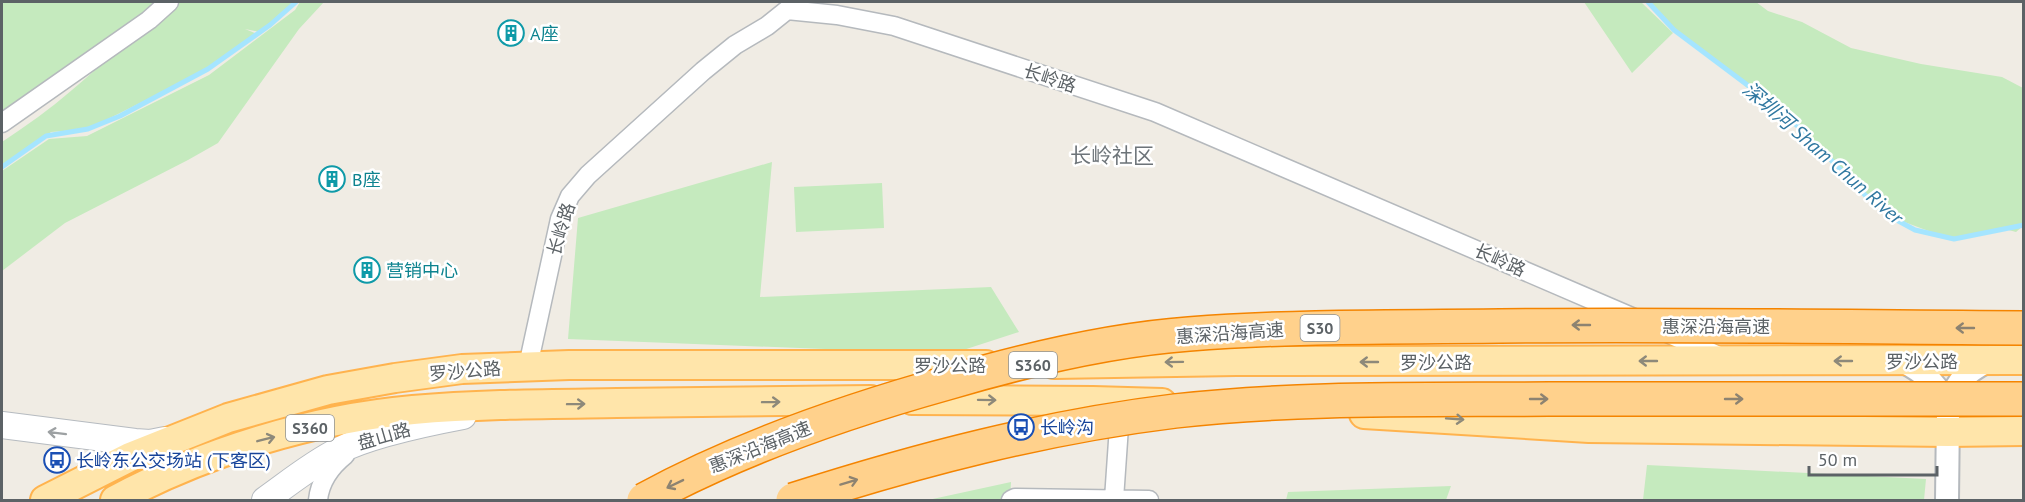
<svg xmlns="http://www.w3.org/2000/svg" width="2025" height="502" font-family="'PT Sans','Noto Sans SC',sans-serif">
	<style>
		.green { fill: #c5eabe }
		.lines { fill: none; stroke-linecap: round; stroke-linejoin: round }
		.stream { stroke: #a5e5ff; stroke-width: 5 }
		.minor-casing { stroke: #b5b9bd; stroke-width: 21 }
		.tertiary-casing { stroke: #b5b9bd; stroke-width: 26 }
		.secondary-casing { stroke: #b6bbc0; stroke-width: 28 }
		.primary-casing { stroke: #ffb34e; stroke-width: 32 }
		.minor { stroke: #fff; stroke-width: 18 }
		.tertiary { stroke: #fff; stroke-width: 22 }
		.secondary { stroke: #fff; stroke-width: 26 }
		.primary { stroke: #ffe5aa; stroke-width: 28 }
		.motorway-bridge-casing { stroke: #f48400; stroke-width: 36; stroke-linecap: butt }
		.motorway-bridge { stroke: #ffd18c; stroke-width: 33 }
		.oneway { stroke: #8d8371 }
		.oneway2 { stroke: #8d897a }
		.oneway3 { stroke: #9da1a3 }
		.labels { text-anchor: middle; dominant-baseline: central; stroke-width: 5; stroke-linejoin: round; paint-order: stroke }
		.shield { fill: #fff; stroke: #8d9194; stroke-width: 1.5 }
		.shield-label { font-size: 16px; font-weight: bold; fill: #5c6266 }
		.culture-label { font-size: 18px; fill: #0d838f; stroke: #fff; text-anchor: start }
		.street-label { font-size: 18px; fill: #5c6266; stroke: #fff }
		.transit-label { font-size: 18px; fill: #164399; stroke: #fff; text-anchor: start }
		.water-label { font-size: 20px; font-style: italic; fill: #3078a0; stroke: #fff }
		.quarter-label { font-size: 21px; fill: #6d7479; stroke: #fff }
	</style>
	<rect width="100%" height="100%" fill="#f0ece4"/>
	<path class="green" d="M2 2H161L2 117Z
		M173 2H295L260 32 245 29 257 34 212 67 88 129 51 132 36 145 2 166V142C26 126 50 109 72 90 107 61 137 28 173 2Z
		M300 2H324L299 29 218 143 188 160 65 223 2 271V171L49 139 87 136 209 75 295 10Z
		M1584 2H1641L1673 33 1632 73Z
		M1648 2H1756L1768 11 1802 22 1851 48 1921 64 2002 77 2023 88V226L2016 232 2005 229 1950 239 1891 217 1813 147 1796 126 1674 30Z
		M772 162 760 297 991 287 1019 332 951 354 568 339 578 218Z
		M882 183 884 228 796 232 794 187Z
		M1647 465 1926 479 1924 500H1643Z
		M1011 482 1010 500H928Z
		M1451 486 1446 500H1286L1288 492Z"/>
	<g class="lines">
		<path class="stream" d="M1648 2 1674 30 1766 99 1800 128 1814 149 1831 160 1866 196 1891 217 1915 230 1954 239 2024 225
			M2 167 46 136 88 129 120 116 208 69 270 25 296 2"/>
		<g class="minor-casing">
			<path id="minor" d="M2 123 149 20 169 2
				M1667 333 1719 356
				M528 366 560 219 570 196 588 175 703 71 735 45 767 26 787 10 837 15 894 26 1155 112 1634 318
				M1114 499 1120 412
				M318 500C320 481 330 467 345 455
				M1011 500 1015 498 1149 500"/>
		</g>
		<g class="tertiary-casing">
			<path id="tertiary" d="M1902 361C1924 372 1940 385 1947 410
				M1947 500 1948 414C1953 385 1962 374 1988 361"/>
		</g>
		<g class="secondary-casing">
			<path id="secondary" d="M2 425 135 442 150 443 165 440
				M265 500C289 483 312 464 338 451 371 434 426 423 463 416"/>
		</g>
		<g class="primary-casing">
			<path id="primary" d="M1054 364 1236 361 2024 360
				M912 400 1093 401 1162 403
				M1364 414 1589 428 1948 432 2024 431
				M45 500 130 457 228 418 328 390 395 378 462 369 569 365H986
				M115 500C205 452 311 419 413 410 481 404 549 404 617 403 702 402 787 401 871 400"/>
		</g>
		<use href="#minor" class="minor"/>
		<use href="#tertiary" class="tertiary"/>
		<use href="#secondary" class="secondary"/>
		<use href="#primary" class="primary"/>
		<g class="motorway-bridge-casing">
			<path id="motorway-bridge" d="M644 500C739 448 843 412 947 383 1025 360 1107 340 1189 334 1292 326 1396 327 1500 326 1674 324 1849 327 2024 328
				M793 500C918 460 1044 427 1175 411 1299 397 1424 400 1549 399 1707 399 1865 399 2024 399"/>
		</g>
		<use href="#motorway-bridge" class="motorway-bridge"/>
	</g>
	<defs><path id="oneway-shaft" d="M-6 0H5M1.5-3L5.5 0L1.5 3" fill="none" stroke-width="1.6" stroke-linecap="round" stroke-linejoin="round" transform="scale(1.5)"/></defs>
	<g class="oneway">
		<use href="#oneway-shaft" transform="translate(1581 325) rotate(-180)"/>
		<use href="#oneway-shaft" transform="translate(1965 328) rotate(-180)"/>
		<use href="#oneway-shaft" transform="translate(1539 399)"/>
		<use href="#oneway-shaft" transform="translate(1734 399)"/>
		<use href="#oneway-shaft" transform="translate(849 482) rotate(-17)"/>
		<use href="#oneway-shaft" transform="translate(675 484) rotate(154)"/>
	</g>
	<g class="oneway2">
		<use href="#oneway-shaft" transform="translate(1648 361) rotate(180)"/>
		<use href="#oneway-shaft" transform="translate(1843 361) rotate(-180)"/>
		<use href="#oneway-shaft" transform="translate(1174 362) rotate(179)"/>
		<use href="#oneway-shaft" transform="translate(1369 362) rotate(-180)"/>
		<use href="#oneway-shaft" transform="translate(987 400) rotate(1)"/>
		<use href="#oneway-shaft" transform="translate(771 402) rotate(-1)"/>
		<use href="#oneway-shaft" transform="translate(576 404) rotate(-1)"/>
		<use href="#oneway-shaft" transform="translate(1455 419) rotate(4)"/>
		<use href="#oneway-shaft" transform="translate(266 439) rotate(-14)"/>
	</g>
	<use class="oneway3" href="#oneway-shaft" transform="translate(57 433) rotate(-173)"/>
	<defs>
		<g id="building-ring" transform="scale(1.35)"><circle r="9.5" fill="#fff" stroke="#0f9aa8" stroke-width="1.5"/><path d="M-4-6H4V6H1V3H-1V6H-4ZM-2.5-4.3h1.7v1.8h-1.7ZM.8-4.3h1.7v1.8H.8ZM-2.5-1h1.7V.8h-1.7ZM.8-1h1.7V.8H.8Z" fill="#0f9aa8"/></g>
		<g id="bus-ring" transform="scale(1.35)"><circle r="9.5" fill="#fff" stroke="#1a4fb4" stroke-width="1.5"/><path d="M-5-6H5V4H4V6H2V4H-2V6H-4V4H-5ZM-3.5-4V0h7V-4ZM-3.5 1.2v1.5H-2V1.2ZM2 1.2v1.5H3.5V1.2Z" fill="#1a4fb4"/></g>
	</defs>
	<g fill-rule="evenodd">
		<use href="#building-ring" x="511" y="33"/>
		<use href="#building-ring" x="332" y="179"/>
		<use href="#building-ring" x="367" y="270"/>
		<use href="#bus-ring" x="1021" y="427"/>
		<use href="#bus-ring" x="57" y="460"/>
	</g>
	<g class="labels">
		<g class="shield">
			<rect x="1300.5" y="315" width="39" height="26" rx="4.5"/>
			<rect x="1009" y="352" width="48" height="26" rx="4.5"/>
			<rect x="286" y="415" width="48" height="26" rx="4.5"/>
		</g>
		<g class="shield-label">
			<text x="1320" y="328">S30</text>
			<text x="1033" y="365">S360</text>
			<text x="310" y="428">S360</text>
		</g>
		<g class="culture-label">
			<text x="530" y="33">A座</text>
			<text x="352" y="179">B座</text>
			<text x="386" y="270">营销中心</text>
		</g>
		<g class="street-label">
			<text transform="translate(1050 78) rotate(18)">长岭路</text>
			<text transform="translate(561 229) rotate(-73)">长岭路</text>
			<text transform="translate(1500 260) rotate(24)">长岭路</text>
			<text x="1716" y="326">惠深沿海高速</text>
			<text transform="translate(1230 333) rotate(-4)">惠深沿海高速</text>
			<text x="1922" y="361">罗沙公路</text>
			<text x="1436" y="362">罗沙公路</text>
			<text x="950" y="365">罗沙公路</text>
			<text transform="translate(465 371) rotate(-5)">罗沙公路</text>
			<text transform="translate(384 436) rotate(-16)">盘山路</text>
			<text transform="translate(760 447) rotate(-22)">惠深沿海高速</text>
		</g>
		<g class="transit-label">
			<text x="1040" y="427">长岭沟</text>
			<text x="76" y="460">长岭东公交场站 (下客区)</text>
		</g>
		<g class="water-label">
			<text transform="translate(1823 153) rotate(41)">深圳河 Sham Chun River</text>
		</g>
		<g class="quarter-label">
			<text x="1112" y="155">长岭社区</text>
		</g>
	</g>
	<rect width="2025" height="502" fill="none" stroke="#5c6266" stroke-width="6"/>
	<path d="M1809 466v9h128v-9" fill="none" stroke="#5c6266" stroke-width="3"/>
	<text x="1818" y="466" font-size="18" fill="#5c6266" stroke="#ffffff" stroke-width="4.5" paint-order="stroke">50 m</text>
</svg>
